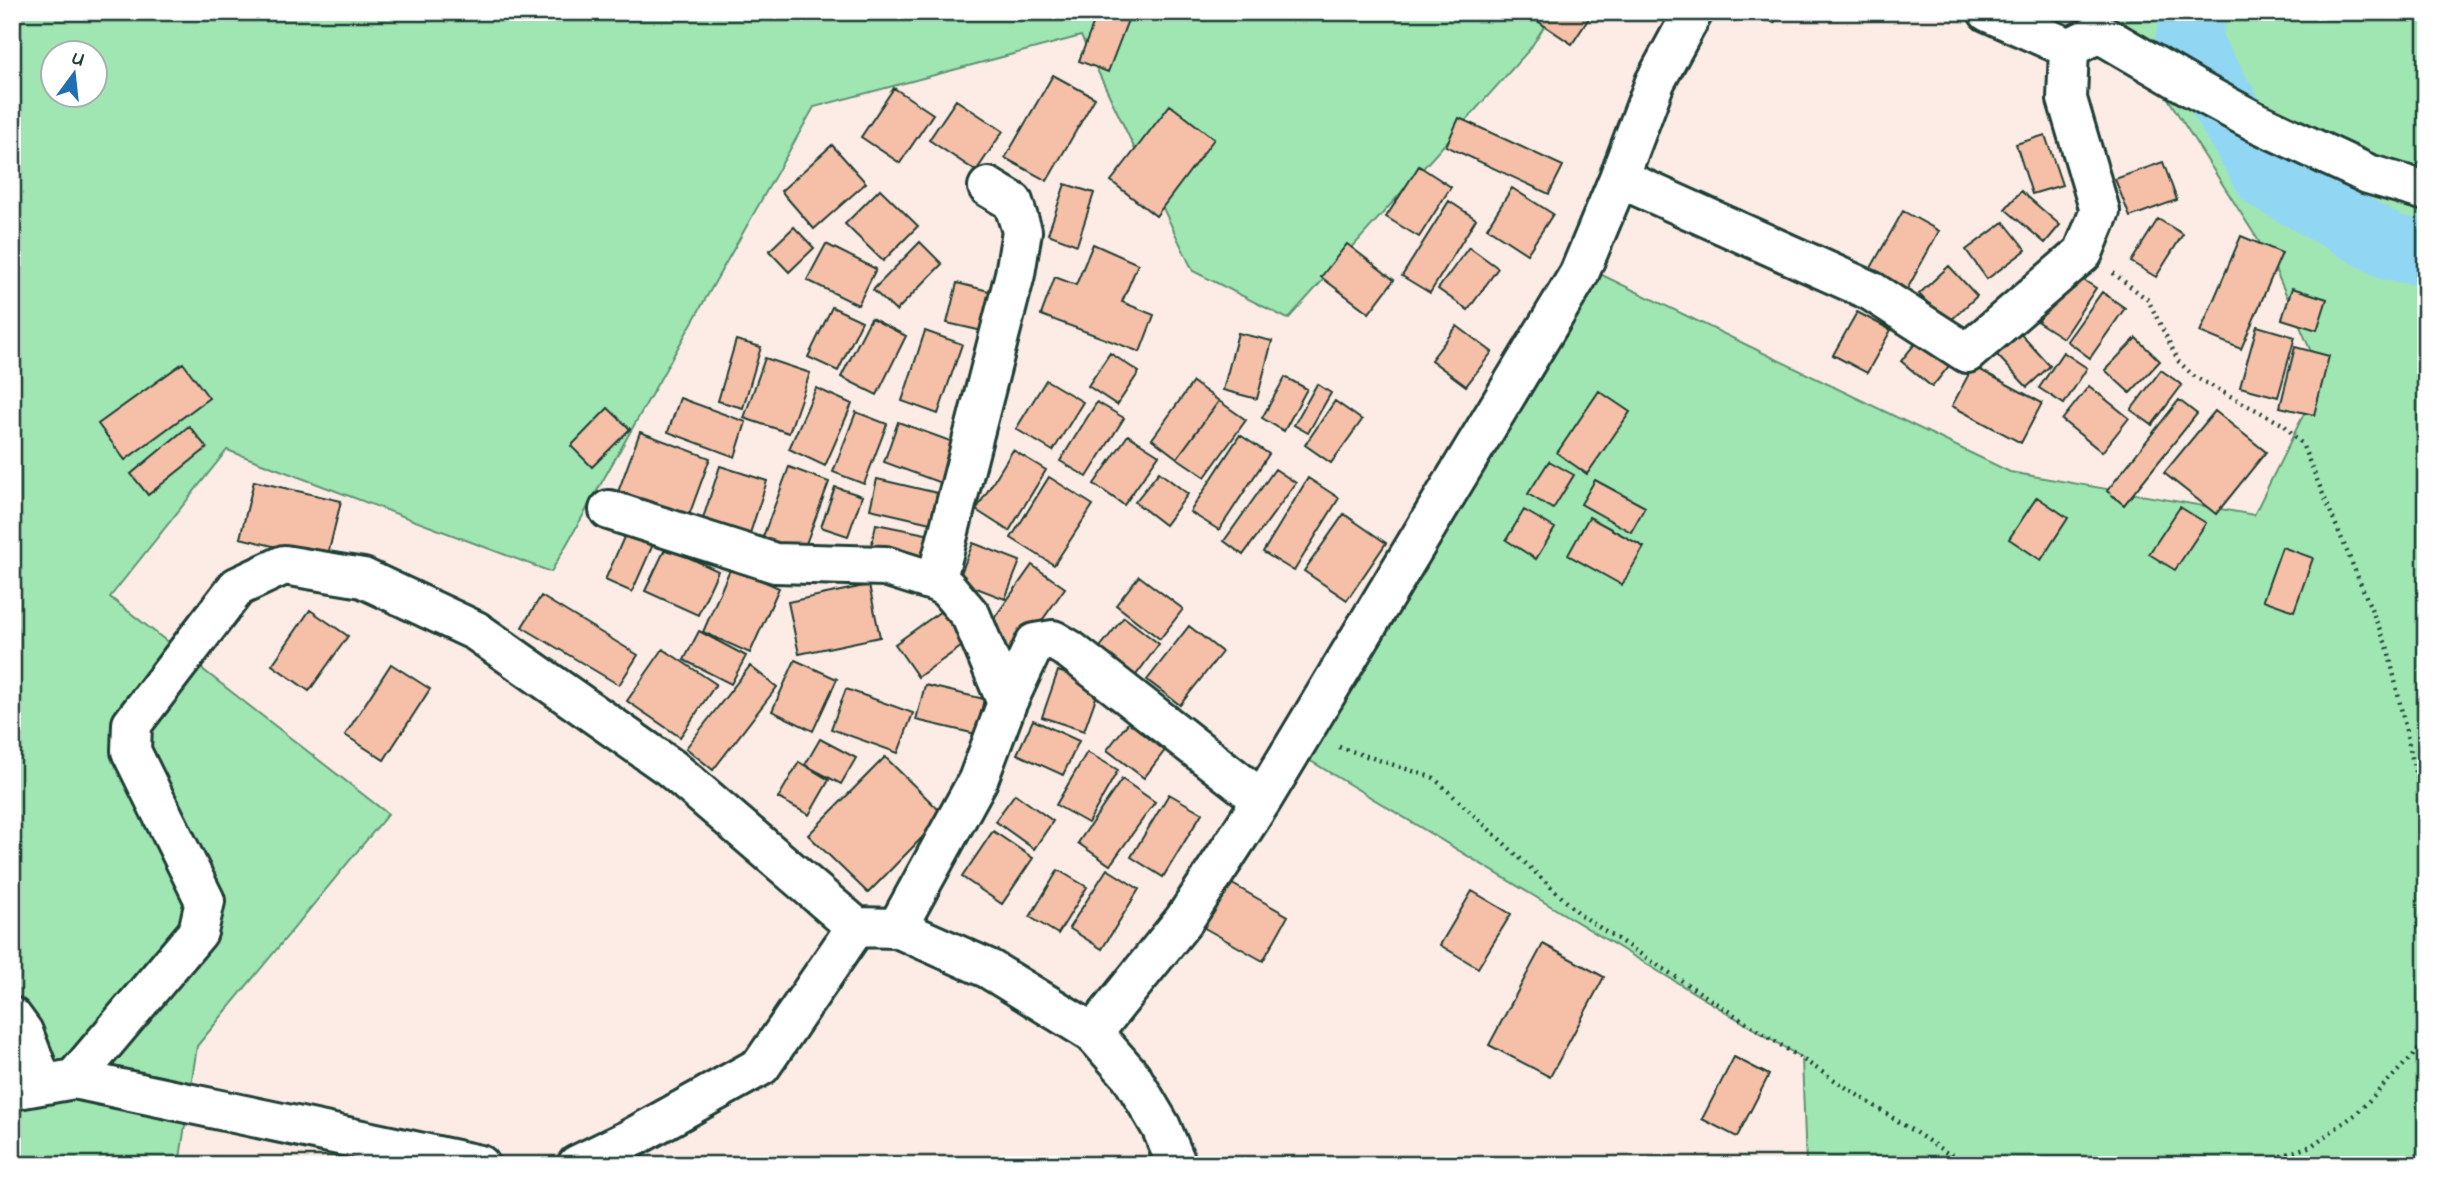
<svg xmlns="http://www.w3.org/2000/svg" width="2438" height="1177" font-family="'Architects Daughter',sans-serif">
	<style>
		.green { fill: #a0e6b2; stroke: #609273; stroke-width: 2; fill-rule: evenodd }
		.lines { fill: none; stroke-linecap: round; stroke-linejoin: round }
		.river { stroke: #91d7f3; stroke-width: 66 }
		.building { fill: #f5c0a7; stroke: #1f3d34; stroke-width: 2 }
		.minor-casing { stroke: #1f3d34; stroke-width: 44 }
		.major-casing { stroke: #1f3d34; stroke-width: 44 }
		.path { stroke: #1f3d34; stroke-width: 4.5; stroke-dasharray: 2 5; stroke-linecap: butt }
		.minor { stroke: #fff; stroke-width: 38 }
		.major { stroke: #fff; stroke-width: 38 }
	</style>
	<rect width="100%" height="100%" fill="#fcece5"/>
	<filter id="ink" filterUnits="userSpaceOnUse"><feTurbulence type="fractalNoise" baseFrequency=".0143" numOctaves="2"/><feDisplacementMap in="SourceGraphic" scale="14" xChannelSelector="R" yChannelSelector="G"/><feConvolveMatrix kernelMatrix="1 2 1 2 8 2 1 2 1" color-interpolation-filters="sRGB"/></filter>
	<g filter="url(#ink)">
		<path class="green" d="M12 12H1553L1530 49 1288 319 1193 271 1081 36 814 107 551 572 227 450 110 597 388 814 197 1046 179 1165H12ZM52 52H94V94H52Z
			M2099 12H2426V1165H1806L1802 1058 1299 754 1598 273 2010 472 2254 515 2322 377 2272 262 2118 20Z"/>
		<g class="lines">
			<path class="river" d="M2194 12 2188 42 2268 178 2392 248 2426 253"/>
		</g>
		<path class="building" d="M1098 12H1131L1108 72 1079 61Z
			M1524 12H1593L1572 44Z
			M1755 12H1780L1774 23Z
			M1053 75 1095 98 1047 181 1005 158Z
			M894 88 933 114 900 163 861 137Z
			M956 100 1003 131 976 171 929 140Z
			M1170 105 1214 139 1156 216 1111 181Z
			M1459 118 1563 166 1549 194 1446 146Z
			M2045 135 2062 185 2032 194 2016 144Z
			M832 145 866 183 814 229 781 191Z
			M2163 162 2177 200 2130 217 2115 179Z
			M1419 166 1451 187 1419 237 1386 217Z
			M1065 184 1094 193 1077 245 1048 234Z
			M1512 188 1553 214 1527 254 1487 228Z
			M880 189 918 226 883 261 845 224Z
			M2021 191 2060 225 2045 243 2005 209Z
			M1449 201 1476 219 1430 293 1402 276Z
			M1903 211 1939 231 1904 295 1867 275Z
			M2158 219 2183 234 2156 277 2131 262Z
			M2004 222 2026 250 1987 279 1966 250Z
			M794 227 814 248 789 272 769 251Z
			M2241 236 2282 253 2241 349 2200 332Z
			M920 242 942 264 896 311 873 290Z
			M826 244 876 269 858 305 807 280Z
			M1093 244 1138 264 1122 302 1154 315 1140 352 1041 315 1055 277 1076 285Z
			M1347 244 1394 280 1369 313 1321 277Z
			M1469 247 1498 268 1468 310 1438 289Z
			M1949 266 1977 296 1947 324 1919 294Z
			M2071 272 2096 288 2063 338 2038 322Z
			M957 283 997 293 987 332 947 323Z
			M2292 288 2327 299 2317 330 2282 319Z
			M2102 292 2125 308 2090 358 2067 341Z
			M832 307 862 321 838 371 808 357Z
			M1857 312 1891 330 1867 373 1833 355Z
			M871 318 906 336 877 395 841 377Z
			M2007 319 2050 366 2027 387 1984 341Z
			M1457 326 1492 352 1466 386 1431 360Z
			M2257 326 2295 337 2278 397 2240 387Z
			M925 331 962 344 938 414 902 401Z
			M1238 333 1272 341 1257 399 1223 390Z
			M1922 335 1953 361 1932 387 1901 361Z
			M2136 338 2160 361 2130 393 2105 370Z
			M736 340 761 347 743 408 718 401Z
			M2295 347 2329 356 2314 415 2280 407Z
			M2063 352 2087 368 2064 404 2039 388Z
			M1110 353 1139 372 1117 405 1088 386Z
			M765 358 810 373 789 433 744 418Z
			M183 363 209 398 125 460 98 424Z
			M1973 366 2042 403 2021 443 1952 406Z
			M2161 370 2182 385 2152 425 2131 410Z
			M1285 377 1307 389 1284 431 1262 418Z
			M1046 380 1083 402 1053 451 1016 429Z
			M1193 382 1219 401 1177 458 1152 439Z
			M1317 384 1331 393 1308 433 1294 425Z
			M2089 386 2129 418 2102 452 2062 420Z
			M816 388 852 404 825 466 789 449Z
			M1599 391 1630 412 1587 474 1557 453Z
			M680 398 746 422 735 457 668 432Z
			M2179 400 2197 414 2124 505 2107 491Z
			M1219 401 1246 420 1205 477 1177 458Z
			M1335 401 1362 420 1331 463 1305 445Z
			M1097 402 1124 418 1087 477 1060 461Z
			M608 408 630 429 592 467 571 446Z
			M2215 411 2266 452 2216 514 2164 473Z
			M856 412 887 424 864 484 833 472Z
			M898 422 964 446 949 486 884 462Z
			M189 426 207 448 148 495 131 474Z
			M640 432 710 458 684 529 614 503Z
			M1128 435 1159 455 1124 505 1094 484Z
			M1240 435 1269 454 1219 530 1190 512Z
			M1013 450 1046 470 1009 531 976 510Z
			M1549 461 1574 475 1553 509 1528 494Z
			M720 466 767 481 744 552 697 537Z
			M789 467 829 482 801 557 761 542Z
			M1275 469 1296 483 1243 555 1224 541Z
			M1159 472 1188 494 1165 525 1135 502Z
			M1049 477 1093 505 1054 565 1011 538Z
			M1308 478 1339 498 1294 571 1263 552Z
			M877 479 946 495 939 525 870 509Z
			M1595 480 1645 507 1631 532 1581 504Z
			M254 481 341 501 327 559 240 538Z
			M835 487 862 496 848 536 821 527Z
			M2037 497 2068 518 2041 560 2009 539Z
			M2180 507 2206 523 2175 570 2149 554Z
			M1524 510 1555 528 1536 559 1506 540Z
			M1344 514 1386 543 1347 600 1304 571Z
			M1589 517 1644 547 1622 585 1568 555Z
			M876 524 941 537 935 568 870 554Z
			M628 528 655 540 632 592 605 580Z
			M973 543 1020 561 1005 599 958 581Z
			M666 547 718 571 698 615 645 591Z
			M2282 547 2313 558 2294 611 2263 600Z
			M1032 565 1065 588 1016 657 983 634Z
			M731 567 779 588 750 653 703 632Z
			M1139 576 1183 609 1160 639 1116 605Z
			M869 585 880 637 799 654 788 602Z
			M541 596 638 655 619 685 522 627Z
			M951 604 975 637 918 677 895 644Z
			M310 610 348 636 309 691 272 665Z
			M1124 617 1159 644 1133 679 1097 651Z
			M1189 626 1222 652 1180 705 1147 680Z
			M699 631 746 656 731 684 684 660Z
			M663 649 716 684 680 737 627 701Z
			M795 660 837 679 813 731 772 711Z
			M391 664 430 689 384 760 345 735Z
			M750 666 777 687 713 770 686 748Z
			M1058 671 1100 686 1084 731 1042 717Z
			M925 685 984 699 976 734 916 720Z
			M846 689 913 713 898 753 831 729Z
			M1132 718 1169 745 1144 778 1107 750Z
			M1033 720 1079 741 1063 775 1017 754Z
			M820 739 856 758 841 784 805 765Z
			M1087 752 1118 770 1088 823 1056 805Z
			M885 757 944 815 868 893 808 835Z
			M799 762 829 780 809 815 778 798Z
			M1122 779 1155 802 1110 865 1078 843Z
			M1015 794 1053 821 1034 849 995 821Z
			M1169 794 1202 813 1163 877 1131 857Z
			M993 831 1033 858 1002 904 962 877Z
			M1107 869 1139 889 1102 949 1069 928Z
			M1058 870 1087 887 1058 934 1030 917Z
			M1227 881 1288 916 1263 961 1201 926Z
			M1472 891 1511 914 1478 968 1440 945Z
			M1543 944 1604 977 1550 1077 1489 1045Z
			M1734 1057 1769 1075 1737 1137 1702 1119Z"/>
		<g class="lines">
			<g class="minor-casing">
				<path id="minor" d="M1988 12 2069 48 2099 33 2193 88 2256 122 2368 174 2426 191
					M1619 178 1871 291 1967 353 2083 253 2100 211 2067 99 2069 48
					M609 510 775 563 885 566 936 582 947 588 971 616 1007 703
					M936 582 1015 274 1022 231 1013 202 988 187
					M897 928 978 780 1007 703 1035 643 1053 640 1070 650 1262 800
					M12 1017 23 1032 43 1084
					M1093 1033 1184 920 1262 800 1579 274 1619 178 1655 82 1693 12
					M74 1079 198 932 205 901 131 751 132 724 237 587 284 565 363 578 476 631 671 768 856 927
					M577 1165 630 1139 761 1066 856 927 897 928 989 969 1093 1033 1131 1076 1161 1127 1177 1165"/>
			</g>
			<g class="major-casing">
				<path id="major" d="M12 1090 74 1079 480 1165"/>
			</g>
			<path class="path" d="M2113 273 2148 300 2179 362 2195 377 2284 425 2302 444 2388 649 2416 776 2426 783
				M1339 747 1434 778 1582 916 1947 1153 1982 1165
				M2254 1165 2311 1146 2356 1114 2426 1042"/>
			<use href="#minor" class="minor"/>
			<use href="#major" class="major"/>
		</g>
	</g>
	<rect width="2438" height="1177" fill="none" stroke="#fff" stroke-width="42"/>
	<rect x="21" y="21" width="2396" height="1135" fill="none" stroke="#1f3d34" stroke-width="2.5" filter="url(#ink)"/>
	<g transform="translate(74 74) rotate(15)"><circle r="33" fill="#ffffff" stroke="#a5b1ae" stroke-width="2"/>
	<path d="M0-5L12 26L0 18L-12 26Z" fill="#1f6fb2"/>
	<text y="-10" font-size="19" font-weight="bold" text-anchor="middle" fill="#1f3d34">U</text>
	</g>
</svg>
